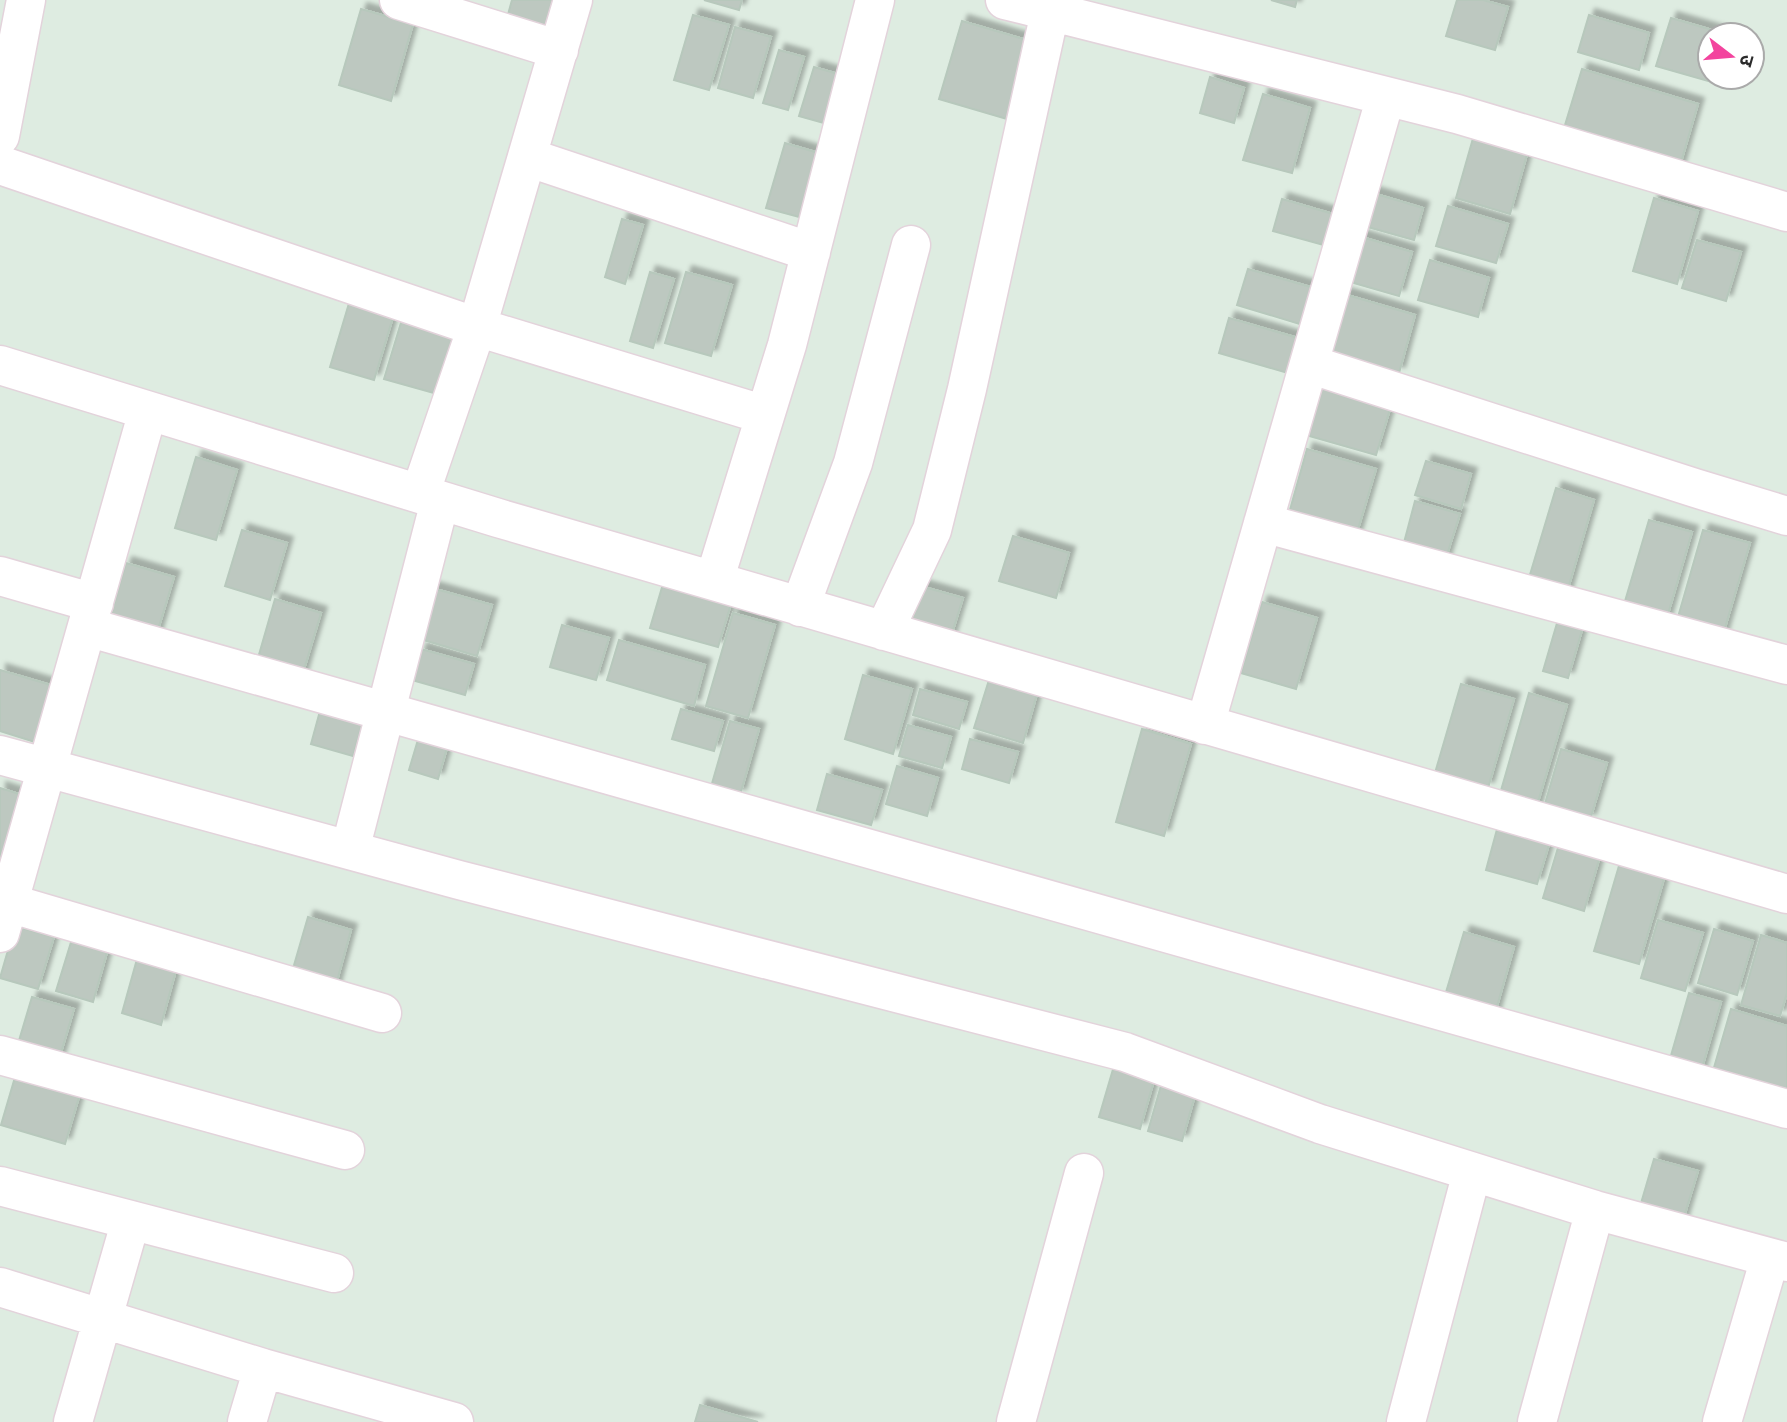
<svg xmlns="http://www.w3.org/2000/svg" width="1787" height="1422" font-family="'Fira Sans','Noto Sans Devanagari',sans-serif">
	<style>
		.building { fill: #bdc8c0; stroke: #b7c8bc; stroke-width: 2; filter: url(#shadow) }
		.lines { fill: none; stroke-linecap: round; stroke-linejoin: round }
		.minor-casing { stroke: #e3d3db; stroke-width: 41 }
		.minor { stroke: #fff; stroke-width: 38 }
	</style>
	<defs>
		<filter id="shadow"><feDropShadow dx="6" dy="-6" stdDeviation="2" flood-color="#0004"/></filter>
	</defs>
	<rect width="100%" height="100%" fill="#deece1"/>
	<path class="building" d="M512 0H554L544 33 506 22Z
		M704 0H742L739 10Z
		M1271 0H1297L1295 7Z
		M1457 0H1483L1508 7 1495 50 1446 36Z
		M361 9 413 24 391 101 339 85Z
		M693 15 729 25 709 90 674 80Z
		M1589 15 1649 33 1639 70 1578 52Z
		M1671 18 1726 34 1710 35V77H1714L1712 82 1656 66Z
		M962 21 1030 41 1007 119 939 99Z
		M735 27 771 37 753 98 718 88Z
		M779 50 804 57 788 110 763 103Z
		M814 67 845 76 831 125 799 116Z
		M1582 69 1698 104 1679 169 1562 135Z
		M1210 77 1244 88 1234 123 1200 113Z
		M1263 94 1310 108 1292 173 1243 160Z
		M1474 135 1528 151 1510 214 1456 198Z
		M785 143 822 154 803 218 766 208Z
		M1366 191 1423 208 1414 240 1357 224Z
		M1654 198 1698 211 1677 284 1633 271Z
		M1282 199 1340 216 1331 247 1273 231Z
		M1448 206 1508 224 1496 263 1436 246Z
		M622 219 643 225 625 284 605 277Z
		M1352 234 1412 252 1399 296 1340 279Z
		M1697 240 1741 252 1726 301 1682 288Z
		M1430 260 1489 278 1478 317 1418 300Z
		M1248 269 1314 288 1303 325 1237 305Z
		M650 272 674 279 653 348 630 341Z
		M686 272 732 285 711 356 665 343Z
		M1344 294 1415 315 1399 373 1328 352Z
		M350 300 394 314 374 380 330 367Z
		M403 316 459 332 441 395 384 379Z
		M1229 318 1298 338 1288 373 1219 353Z
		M1321 385 1391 406 1376 455 1306 435Z
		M1307 449 1376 469 1356 536 1288 517Z
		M196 457 237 470 216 540 175 528Z
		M1426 461 1471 474 1461 509 1415 495Z
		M1556 488 1594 500 1565 599 1526 588Z
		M1415 501 1460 514 1443 567 1401 554Z
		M1649 520 1692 532 1666 621 1623 608Z
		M242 530 287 543 270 600 225 586Z
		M1703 530 1750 543 1722 638 1676 624Z
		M1013 536 1069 553 1056 598 999 581Z
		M126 563 174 577 154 643 107 629Z
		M663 584 731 604 718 647 650 628Z
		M917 585 963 598 949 643 904 630Z
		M432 588 492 605 477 656 417 638Z
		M275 599 321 613 299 686 254 672Z
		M1262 602 1317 618 1296 689 1241 673Z
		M733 613 775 625 748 718 706 706Z
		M1560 613 1585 620 1568 678 1543 671Z
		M562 625 609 638 596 680 550 667Z
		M619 640 705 665 694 706 607 680Z
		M421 649 474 664 465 695 412 680Z
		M0 670 54 686 38 743 0 731Z
		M863 675 912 689 893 754 845 739Z
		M989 680 1037 694 1023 743 974 728Z
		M1461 684 1514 699 1488 788 1435 773Z
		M920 689 967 702 959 729 913 715Z
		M1529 693 1567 705 1535 812 1498 801Z
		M681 709 723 721 714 751 672 739Z
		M320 711 362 724 353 756 311 744Z
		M730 721 759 729 740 795 711 787Z
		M908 725 951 737 942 768 899 756Z
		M1142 729 1191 744 1164 836 1116 822Z
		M420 733 449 741 438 779 409 770Z
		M970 739 1018 752 1009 783 962 769Z
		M1561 749 1607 763 1590 820 1544 807Z
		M897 766 938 778 927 816 886 804Z
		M827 774 882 790 871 825 817 810Z
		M0 788 29 797 0 864Z
		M1499 822 1551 838 1537 884 1486 870Z
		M1560 841 1601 853 1584 911 1543 898Z
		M1621 859 1666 872 1639 964 1594 951Z
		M308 917 351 930 334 992 290 979Z
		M1658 920 1703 933 1685 991 1641 978Z
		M15 926 54 937 38 989 0 978Z
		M1714 929 1753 941 1737 995 1698 983Z
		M1464 932 1514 947 1492 1024 1441 1009Z
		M1761 935 1787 943V993L1780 1016 1741 1005Z
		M72 939 108 949 93 1002 56 991Z
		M139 952 178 963 161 1025 122 1013Z
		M1689 993 1721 1002 1700 1075 1668 1066Z
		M32 997 74 1009 57 1066 15 1054Z
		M1731 1009 1787 1026V1090L1713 1071Z
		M1114 1066 1155 1077 1140 1129 1099 1117Z
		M18 1067 82 1087 65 1144 1 1125Z
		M1162 1082 1196 1092 1182 1141 1148 1131Z
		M1654 1159 1698 1171 1680 1230 1637 1217Z
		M700 1405 758 1422H695Z"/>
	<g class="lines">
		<g class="minor-casing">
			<path id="minor" d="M399 0 559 50
				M1005 0 1457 114 1787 212
				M0 136 26 0
				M527 157 811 252
				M0 165 477 327 765 415
				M1309 364 1695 488 1787 516
				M0 365 498 518 1787 894
				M420 494 477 327 573 0
				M1263 523 1787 665
				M0 576 94 603
				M714 581 787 345 875 0
				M800 607 853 463 911 245
				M87 627 1787 1109
				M884 631 932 530 967 389 1050 12
				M1205 725 1386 96
				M0 755 459 880 1125 1052 1320 1124 1595 1210 1787 1262
				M350 850 440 501
				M9 903 382 1013
				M0 933 148 411
				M0 1055 345 1150
				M0 1186 334 1273
				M0 1287 263 1368 454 1422
				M73 1422 131 1220
				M247 1422 263 1368
				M1016 1422 1084 1173
				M1406 1422 1472 1172
				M1537 1422 1595 1210
				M1722 1422 1770 1258"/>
		</g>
		<use href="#minor" class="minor"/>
	</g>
	<g transform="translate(1731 56) rotate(106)"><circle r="33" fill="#ffffff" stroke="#aaaaaa" stroke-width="2"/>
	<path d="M0-5L12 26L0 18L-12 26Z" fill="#f3449e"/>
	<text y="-10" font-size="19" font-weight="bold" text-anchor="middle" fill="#2b2b2b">उ</text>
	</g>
</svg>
